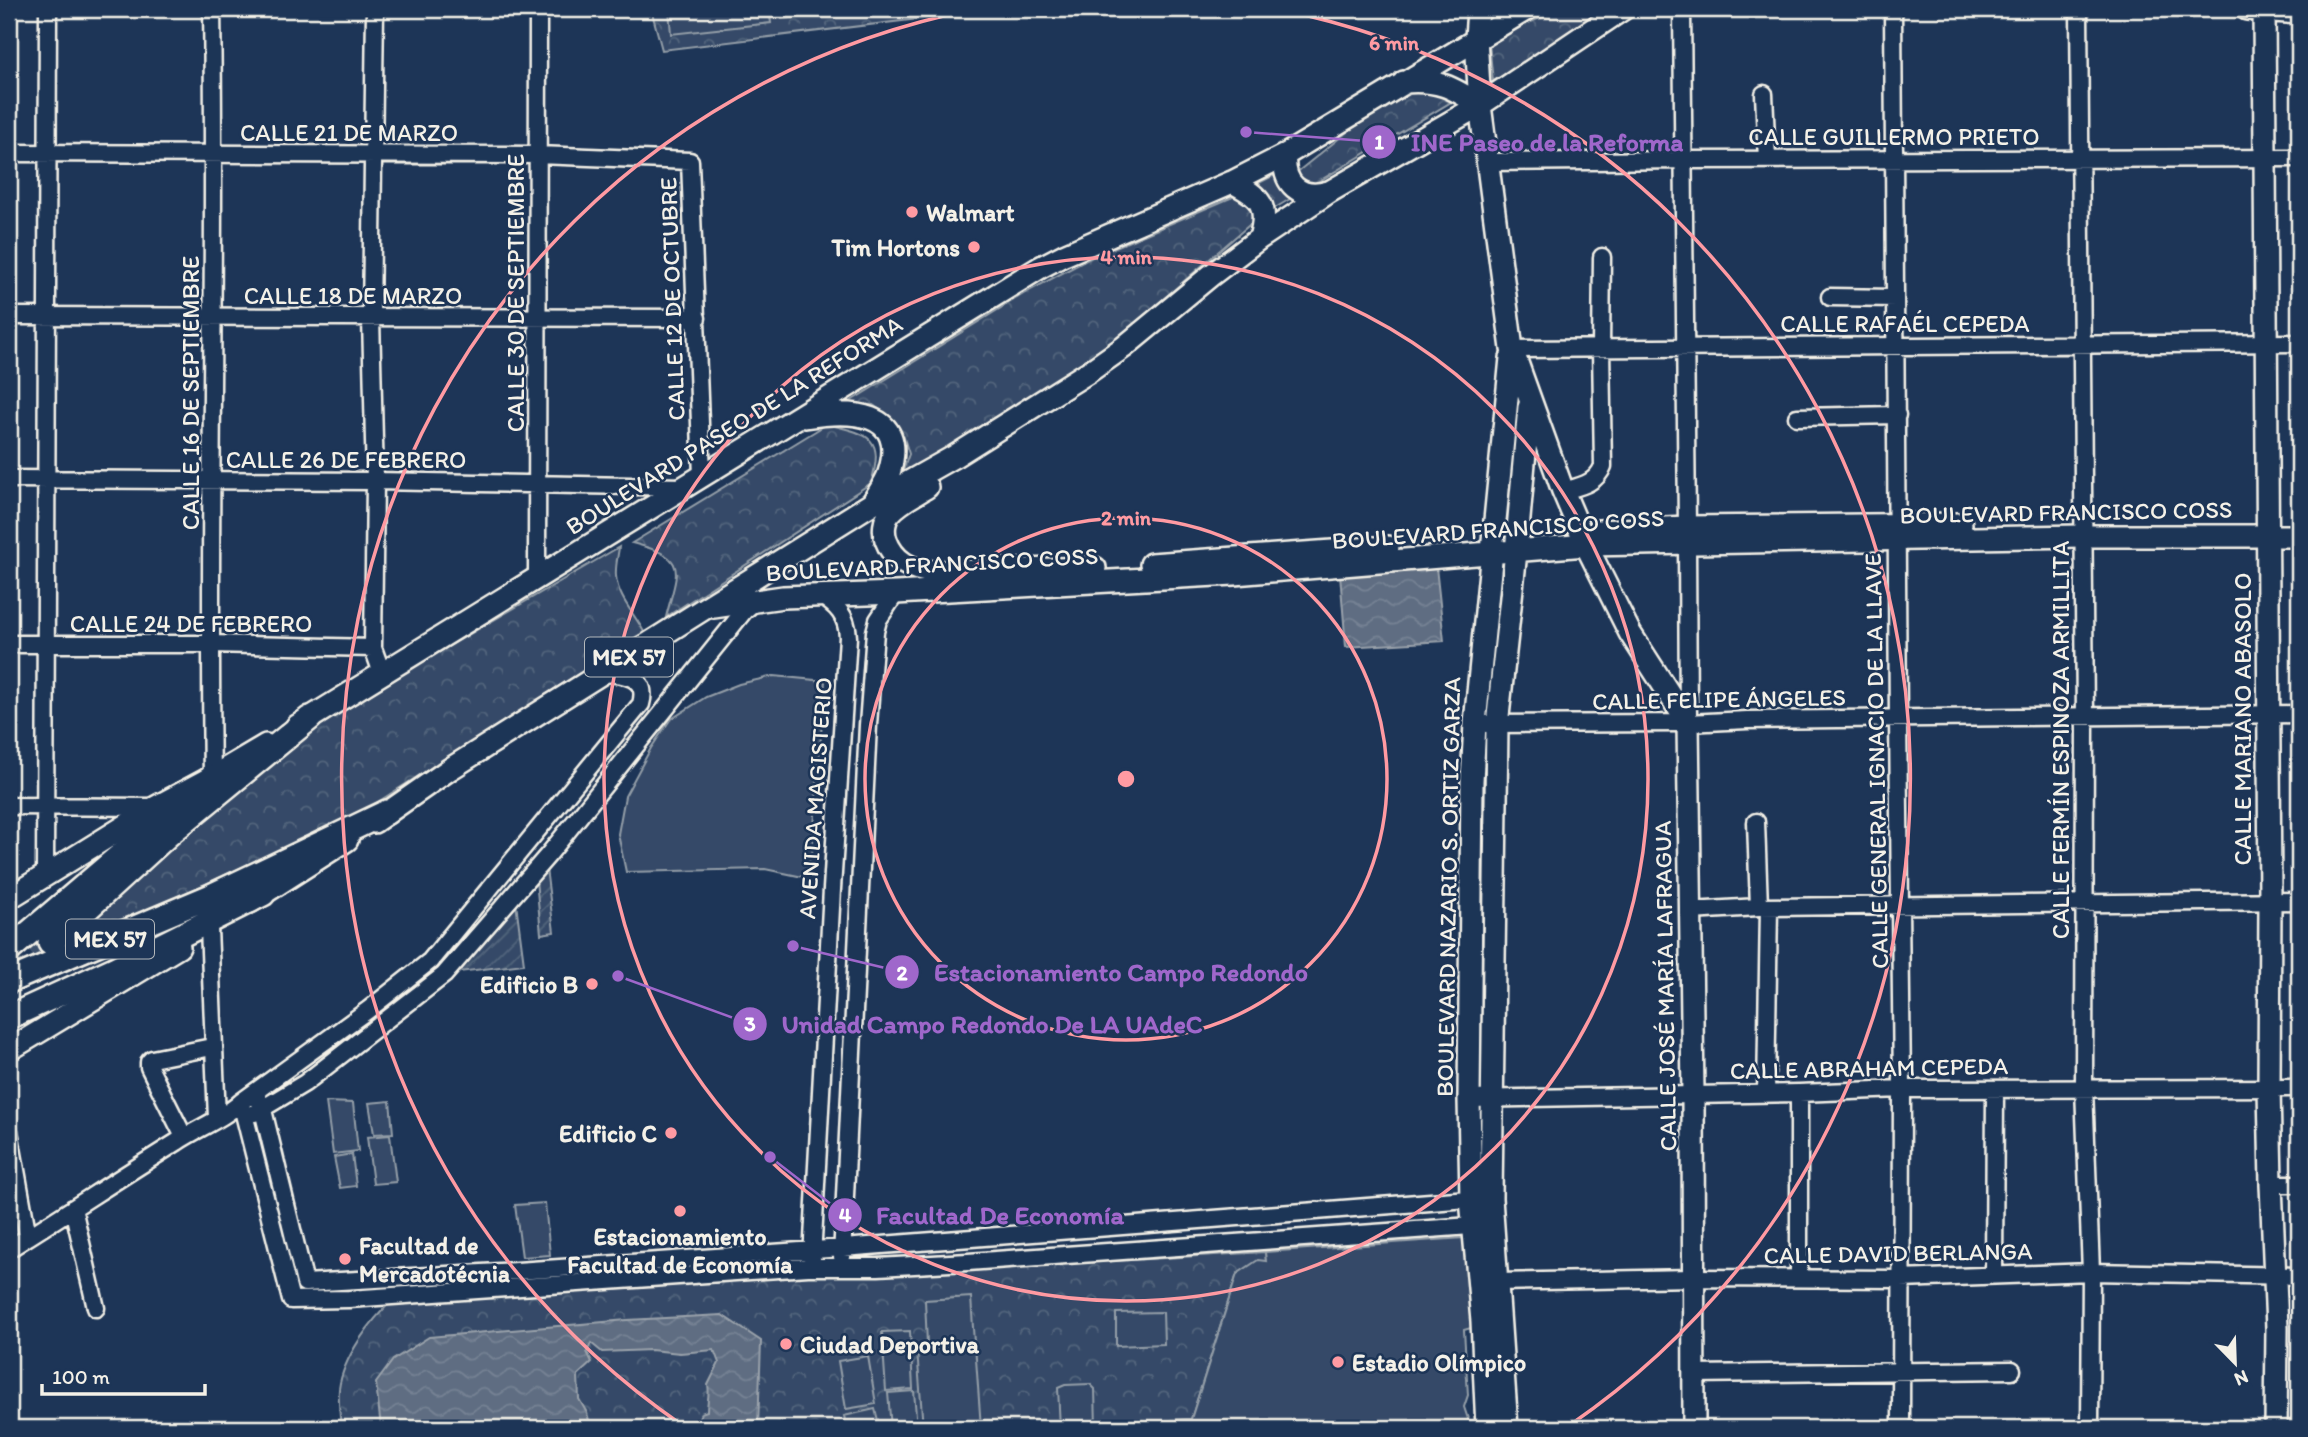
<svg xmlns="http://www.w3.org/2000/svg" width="2308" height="1437" font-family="Itim,sans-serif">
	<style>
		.park { fill: url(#park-crowns); stroke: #949ea8; stroke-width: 2 }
		.garden { fill: url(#garden-furrows); stroke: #949ea8; stroke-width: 2 }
		.pitch { fill: #354a67; stroke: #949ea8; stroke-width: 2 }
		.water { fill: url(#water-waves); stroke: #9aa2ab; stroke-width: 2 }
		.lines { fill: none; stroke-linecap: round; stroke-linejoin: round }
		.highway-tunnel { stroke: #3d516d; stroke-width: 23; stroke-dasharray: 23 11; stroke-linecap: butt }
		.minor-casing { stroke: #f4f1e8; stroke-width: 21 }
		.major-casing { stroke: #f4f1e8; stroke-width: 26 }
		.highway-casing { stroke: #f4f1e8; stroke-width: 28 }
		.minor { stroke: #1d3557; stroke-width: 16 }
		.major { stroke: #1d3557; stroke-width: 21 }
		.highway { stroke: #1d3557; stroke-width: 23 }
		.ring { fill: none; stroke: #ff9aa2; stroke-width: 3.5 }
		.poi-dot { fill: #ff9aa2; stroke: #1d3557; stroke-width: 2.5 }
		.labels { text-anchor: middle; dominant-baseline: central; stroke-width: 5; stroke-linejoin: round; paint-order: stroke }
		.shield { fill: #1d3557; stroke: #b4b9bc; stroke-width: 2 }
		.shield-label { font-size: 23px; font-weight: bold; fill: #f4f1e8 }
		.street-label { font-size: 24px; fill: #f4f1e8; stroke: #1d3557 }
		.poi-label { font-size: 24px; font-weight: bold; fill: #f4f1e8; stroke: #1d3557; text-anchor: start }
		.centre { fill: #ff9aa2; stroke: #1d3557; stroke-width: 3.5 }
		.ring-label { font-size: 21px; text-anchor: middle; font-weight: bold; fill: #ff9aa2; stroke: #1d3557; stroke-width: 5; stroke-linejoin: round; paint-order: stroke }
		.leader { fill: none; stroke: #9f67cb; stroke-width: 2.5 }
		.callout-dot { fill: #9f67cb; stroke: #1d3557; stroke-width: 2.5 }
		.mark-label { font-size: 21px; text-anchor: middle; font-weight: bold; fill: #fff }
		.callout-label { font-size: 26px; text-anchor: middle; font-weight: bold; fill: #9f67cb; stroke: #1d3557; stroke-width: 5; stroke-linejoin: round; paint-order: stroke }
	</style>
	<defs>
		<pattern id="park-crowns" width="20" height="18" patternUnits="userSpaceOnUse" patternTransform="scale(1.75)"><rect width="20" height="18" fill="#354a67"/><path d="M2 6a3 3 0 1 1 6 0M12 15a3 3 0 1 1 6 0" fill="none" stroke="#53657d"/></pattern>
		<pattern id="garden-furrows" width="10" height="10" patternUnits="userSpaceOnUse" patternTransform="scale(1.75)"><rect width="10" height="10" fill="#354a67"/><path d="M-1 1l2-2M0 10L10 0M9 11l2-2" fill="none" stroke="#53657d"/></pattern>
		<pattern id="water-waves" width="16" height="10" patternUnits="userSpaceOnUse" patternTransform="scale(1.75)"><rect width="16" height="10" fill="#5e6d82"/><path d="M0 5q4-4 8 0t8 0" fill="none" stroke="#768294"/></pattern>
	</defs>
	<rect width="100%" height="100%" fill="#1d3557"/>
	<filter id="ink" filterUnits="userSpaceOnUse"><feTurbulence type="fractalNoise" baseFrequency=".0143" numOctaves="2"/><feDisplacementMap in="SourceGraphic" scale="14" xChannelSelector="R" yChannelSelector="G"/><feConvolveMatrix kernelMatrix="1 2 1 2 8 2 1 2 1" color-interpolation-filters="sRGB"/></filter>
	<g filter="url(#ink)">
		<path class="park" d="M651 9H1001L662 50Z
			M1561 9H1615L1493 81 1489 43 1526 24Z
			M1414 88 1452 97 1451 102 1304 190 1296 173 1347 132Z
			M1281 172 1295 196 1270 211 1253 186Z
			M1235 196 1252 202 1255 220 1104 350 901 476 909 454 903 435 886 414 873 405 846 404 1025 293 1092 257Z
			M827 424C868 434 885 436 871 483L666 617C678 569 690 558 632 543Z
			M619 547C618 556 615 567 616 576 618 598 634 613 644 632L362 812 103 931 37 958 170 837 273 755 427 659Z
			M1265 1252 1266 1261 1237 1274 1191 1419 1172 1420 1173 1428H341C340 1416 338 1401 339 1389 343 1357 371 1320 394 1299L797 1272 963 1270Z"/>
		<path class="garden" d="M546 868 554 932 541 934 536 879Z
			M516 903 524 964 459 972Z"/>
		<path class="pitch" d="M669 9H769L771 23 671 34Z
			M780 9H882L782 19Z
			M774 676 825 681 812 854 803 877 765 869 626 872 618 834 625 796 651 748 670 720 706 697 739 684Z
			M390 1101 393 1133 374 1134 369 1103Z
			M326 1102 353 1103 358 1151 333 1154Z
			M390 1135 396 1182 373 1184 367 1137Z
			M352 1154 356 1186 340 1188 334 1157Z
			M545 1203 550 1255 522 1257 515 1205Z
			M1464 1238 1471 1328 1464 1330 1468 1395 1464 1407 1471 1428H1173L1172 1420 1191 1419 1237 1274 1258 1260 1266 1261 1265 1252Z
			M971 1297 974 1343 927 1344 925 1300Z
			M1163 1312 1164 1344 1116 1346V1313Z
			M910 1331 913 1389 886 1391 882 1332Z
			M975 1345 981 1428H923L917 1350Z
			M868 1356 876 1404 846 1409 838 1361Z
			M1090 1384 1095 1389 1096 1428H1060L1058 1388 1065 1385Z
			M914 1391 917 1428H891L888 1393Z
			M875 1409 880 1428H847L844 1416Z"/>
		<path class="water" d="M1436 567 1444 641 1346 647 1340 574Z
			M722 1315 761 1341 758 1428H695L701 1413 707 1411C707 1401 710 1394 708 1385L719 1363 714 1350 680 1353 651 1350 602 1352 591 1343 587 1352 592 1362 578 1375 579 1399 587 1413 591 1428H381L376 1383 393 1360 429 1337 627 1320Z"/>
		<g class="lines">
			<path class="highway-tunnel" d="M9 980 50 943"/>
			<g class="minor-casing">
				<path id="minor" d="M375 9 371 318 375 481 373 648 382 673
					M1682 9 1687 527
					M1893 9 1898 719 1902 1089 1901 1428
					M2079 9 2085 718 2084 1088 2091 1272 2090 1428
					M1764 94 1767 160
					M9 153 538 155 690 161 702 476
					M1488 162 1684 160 2299 158
					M1830 297 1895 298
					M9 316 697 318
					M1512 349 2299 343
					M1797 417 1897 415
					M9 479 375 481 684 487
					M1563 491C1580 486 1596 484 1603 466L1601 348 1602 257
					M1687 544 1688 723
					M537 578 538 9
					M9 644H210L373 648
					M1486 724 1688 723 1747 720 2299 714
					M212 777C208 521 216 265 212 9
					M9 806 156 807
					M1756 822 1759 907
					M45 875 48 9
					M1690 911 1759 907 2299 901
					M209 928 217 1118
					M256 1093 263 1110 305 1283 517 1271 843 1248 1481 1198
					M1799 1093V1278
					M1766 1094 1769 907
					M1469 1099 1799 1093 1902 1089 2299 1088
					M241 1102 291 1300 349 1299 808 1267H878L968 1262 1485 1225
					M255 1113 305 1083 444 975 549 854 744 611 757 600
					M9 1131 28 1237
					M184 1137 149 1067V1062L152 1059 212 1047
					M2271 1184H2299
					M73 1208 96 1308
					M9 1249C65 1214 121 1177 177 1142 198 1128 223 1119 241 1102L368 1010 430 961 641 704C649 676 623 674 604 673
					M842 1257 868 725 875 632 878 620 896 593
					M812 1258 832 889 848 637C847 615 837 606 820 595
					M1994 1275 1995 1089
					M1497 1282 1693 1278 1901 1279 2091 1272 2299 1276
					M1694 1374 2012 1370"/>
			</g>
			<g class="major-casing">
				<path id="major" d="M1478 9 1476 38 1480 105 1512 349 1563 491 1586 545 1630 633 1688 723 1693 1093 1694 1428
					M2247 9 2299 13
					M2264 9 2270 901 2269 1088 2271 1184 2277 1328 2276 1428
					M1404 82C1438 79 1452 87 1480 105
					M1285 155C1282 184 1300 200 1328 192
					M1232 182C1261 197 1269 205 1260 238
					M805 417C848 410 909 409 889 473 886 483 878 493 873 502
					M927 487C915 495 899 502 890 513 884 520 883 531 886 540 894 562 911 570 934 572L1095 568
					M1598 531 1687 527 1961 524
					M1151 564 1388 547
					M714 607 783 597 896 593 1234 574 1586 545 2082 536H2299
					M297 726 1041 267 1064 255 1232 182 1285 155 1527 9
					M374 822 450 769 702 610 884 496 955 456 1090 371 1124 347 1210 276 1260 238 1329 192 1480 105 1623 9
					M9 898 156 807 212 777 266 745
					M250 902 347 840
					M9 1050 179 947
					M1487 1428 1482 1321 1471 1199 1469 1099 1472 781 1475 723 1511 358
					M1507 1428 1491 1198 1497 725 1516 552 1529 407"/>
			</g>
			<g class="highway-casing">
				<path id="highway" d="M50 943 169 834 310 718
					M9 950 212 777
					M9 981 211 896 387 812
					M9 1017 114 969 263 894"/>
			</g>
			<use href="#minor" class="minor"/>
			<use href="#major" class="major"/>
			<use href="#highway" class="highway"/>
		</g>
	</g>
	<g class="ring">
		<circle cx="1126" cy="779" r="261"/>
		<circle cx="1126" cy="779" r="522"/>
		<path d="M682 1425A784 784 0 0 1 976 9M1276 9A784 784 0 0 1 1570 1425"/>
	</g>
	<g class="poi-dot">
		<circle cx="912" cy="212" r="7"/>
		<circle cx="974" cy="247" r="7"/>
		<circle cx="592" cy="984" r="7"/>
		<circle cx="671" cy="1133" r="7"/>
		<circle cx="680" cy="1211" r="7"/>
		<circle cx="345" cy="1259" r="7"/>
		<circle cx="786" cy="1344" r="7"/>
		<circle cx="1338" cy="1362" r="7"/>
	</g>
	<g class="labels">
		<g class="shield">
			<rect x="585" y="637.5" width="88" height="39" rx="5"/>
			<rect x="66" y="919.5" width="88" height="39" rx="5"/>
		</g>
		<g class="shield-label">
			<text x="629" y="657">MEX 57</text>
			<text x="110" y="939">MEX 57</text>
		</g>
		<g class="street-label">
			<text x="349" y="132">CALLE 21 DE MARZO</text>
			<text x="1894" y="136">CALLE GUILLERMO PRIETO</text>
			<text transform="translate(515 293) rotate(-90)">CALLE 30 DE SEPTIEMBRE</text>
			<text x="353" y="295">CALLE 18 DE MARZO</text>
			<text transform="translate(672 299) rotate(-92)">CALLE 12 DE OCTUBRE</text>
			<text x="1905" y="323">CALLE RAFAÉL CEPEDA</text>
			<text transform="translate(190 393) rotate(-90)">CALLE 16 DE SEPTIEMBRE</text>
			<text transform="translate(734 425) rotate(-32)">BOULEVARD PASEO DE LA REFORMA</text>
			<text x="346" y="459">CALLE 26 DE FEBRERO</text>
			<text transform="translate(2066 512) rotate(-1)">BOULEVARD FRANCISCO COSS</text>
			<text transform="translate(1498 529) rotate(-4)">BOULEVARD FRANCISCO COSS</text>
			<text transform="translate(932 564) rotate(-3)">BOULEVARD FRANCISCO COSS</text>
			<text x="191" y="623">CALLE 24 DE FEBRERO</text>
			<text transform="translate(1719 699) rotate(-1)">CALLE FELIPE ÁNGELES</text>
			<text transform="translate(2242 719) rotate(-90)">CALLE MARIANO ABASOLO</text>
			<text transform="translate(2060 740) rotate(-90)">CALLE FERMÍN ESPINOZA ARMILLITA</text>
			<text transform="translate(1876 761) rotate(-91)">CALLE GENERAL IGNACIO DE LA LLAVE</text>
			<text transform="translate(815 798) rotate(-86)">AVENIDA MAGISTERIO</text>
			<text transform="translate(1448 887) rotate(-89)">BOULEVARD NAZARIO S. ORTIZ GARZA</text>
			<text transform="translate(1665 986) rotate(-91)">CALLE JOSÉ MARÍA LAFRAGUA</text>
			<text transform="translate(1869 1068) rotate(-1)">CALLE ABRAHAM CEPEDA</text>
			<text transform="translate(1898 1253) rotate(-1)">CALLE DAVID BERLANGA</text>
		</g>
		<g class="poi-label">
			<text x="926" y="212">Walmart</text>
			<text x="960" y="247" text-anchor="end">Tim Hortons</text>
			<text x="578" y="984" text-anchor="end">Edificio B</text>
			<text x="657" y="1133" text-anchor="end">Edificio C</text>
			<text x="680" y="1236" text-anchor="middle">Estacionamiento<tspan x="680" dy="28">Facultad de Economía</tspan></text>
			<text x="359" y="1245">Facultad de<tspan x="359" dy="28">Mercadotécnia</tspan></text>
			<text x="800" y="1344">Ciudad Deportiva</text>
			<text x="1352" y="1362">Estadio Olímpico</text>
		</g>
	</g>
	<circle cx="1126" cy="779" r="10" class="centre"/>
	<g class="ring-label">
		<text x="1394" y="50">6 min</text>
		<text x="1126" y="264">4 min</text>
		<text x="1126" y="525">2 min</text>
	</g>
	<path class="leader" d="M1246 132L1379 142M793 946L902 972M618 976L750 1024M770 1157L845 1215"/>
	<g class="callout-dot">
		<circle cx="1246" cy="132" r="7"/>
		<circle cx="793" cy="946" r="7"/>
		<circle cx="618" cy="976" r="7"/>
		<circle cx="770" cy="1157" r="7"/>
		<circle cx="1379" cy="142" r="18"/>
		<circle cx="902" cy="972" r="18"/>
		<circle cx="750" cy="1024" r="18"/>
		<circle cx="845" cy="1215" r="18"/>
	</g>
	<g class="mark-label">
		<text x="1379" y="149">1</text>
		<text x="902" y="980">2</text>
		<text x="750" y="1031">3</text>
		<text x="845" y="1222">4</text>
	</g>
	<g class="callout-label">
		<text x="1547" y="151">INE Paseo de la Reforma</text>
		<text x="1121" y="981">Estacionamiento Campo Redondo</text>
		<text x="992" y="1033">Unidad Campo Redondo De LA UAdeC</text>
		<text x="1000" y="1224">Facultad De Economía</text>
	</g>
	<rect width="2308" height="1437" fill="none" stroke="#1d3557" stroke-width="35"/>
	<rect x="18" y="18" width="2273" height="1402" fill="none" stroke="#f4f1e8" stroke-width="2.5" filter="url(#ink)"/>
	<g transform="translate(2235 1363) rotate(157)" stroke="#1d3557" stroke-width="5" paint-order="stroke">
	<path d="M0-5L12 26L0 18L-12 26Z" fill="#f4f1e8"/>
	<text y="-10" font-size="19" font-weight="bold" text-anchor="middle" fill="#f4f1e8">N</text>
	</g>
	<path d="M42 1384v10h163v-10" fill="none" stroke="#f4f1e8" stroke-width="3.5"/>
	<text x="52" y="1384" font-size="21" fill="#f4f1e8" stroke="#1d3557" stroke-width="5" paint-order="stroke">100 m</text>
</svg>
